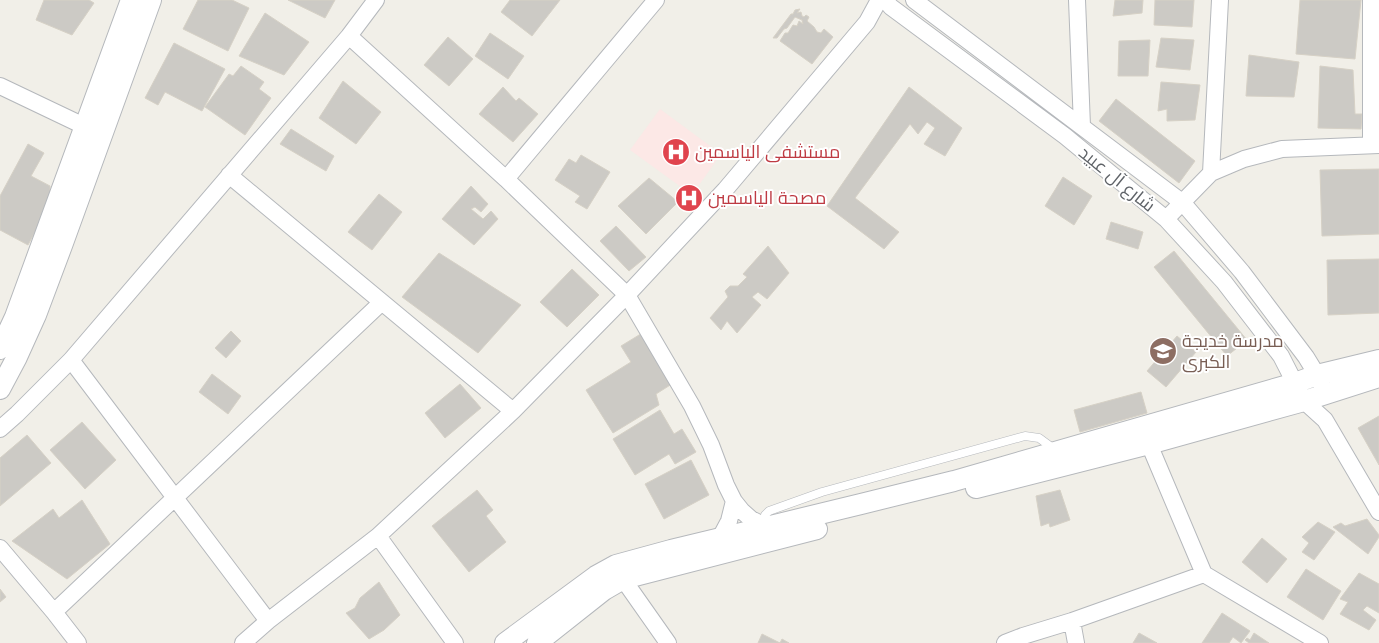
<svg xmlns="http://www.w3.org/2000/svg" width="1379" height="643" font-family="Montserrat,Cairo,sans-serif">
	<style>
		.medical { fill: #fce8e6 }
		.building { fill: #cccac5; stroke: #d6d1c6 }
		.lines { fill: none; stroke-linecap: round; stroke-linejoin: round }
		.service-casing { stroke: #b5b8bc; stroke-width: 9 }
		.minor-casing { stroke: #b5b8bc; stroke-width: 18 }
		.tertiary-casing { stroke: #b5b8bc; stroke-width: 22 }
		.service { stroke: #fff; stroke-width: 8 }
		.minor { stroke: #fff; stroke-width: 16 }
		.tertiary { stroke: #fff; stroke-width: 20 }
		.labels { text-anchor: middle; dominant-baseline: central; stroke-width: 4; stroke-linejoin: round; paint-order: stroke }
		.health-label { font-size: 18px; fill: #be3a42; stroke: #fff; text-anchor: start }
		.street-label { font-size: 18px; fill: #5f6368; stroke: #fff }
		.education-label { font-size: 18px; fill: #785e54; stroke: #fff; text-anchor: start }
	</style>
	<rect width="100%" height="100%" fill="#f1efe8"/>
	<path class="medical" d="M660 109 721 154 692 195 630 150Z"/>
	<path class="building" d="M44 0H89L94 3 72 35 36 20Z
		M198 0H232L249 8 228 51 183 29Z
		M288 0H335L325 18Z
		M510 0H560L532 36 501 12Z
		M1115 0H1143L1142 13 1113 16Z
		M1155 0H1194L1192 27 1154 25Z
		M1300 0H1361L1355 59 1296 54Z
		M800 9 797 13 801 12 802 16 804 17 806 15 809 17 807 21 814 27 817 32 821 33 824 29 833 37 812 64 780 41 785 33H788L793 25 797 26 799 21 803 24 802 20 795 17 787 28 784 29 777 38H773L791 14H793L795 10Z
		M265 13 309 42 284 75 239 56Z
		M490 33 524 56 508 79 475 56Z
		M448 37 473 59 449 86 424 65Z
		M1161 38 1194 40 1190 70 1156 67Z
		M1150 40 1148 76H1118L1119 41Z
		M174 43 225 69 202 111 165 92 158 105 145 98Z
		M1249 55 1299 62 1294 97 1246 96Z
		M241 66 264 82 259 89 271 98 245 135 205 107 229 74 233 76Z
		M1320 66 1353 70 1355 114H1362L1361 129 1318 128Z
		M343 81 381 112 356 144 319 118Z
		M1161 82 1200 85 1195 120 1167 121V109L1158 111Z
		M503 87 516 101 519 98 538 114 513 142 479 114Z
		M909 87 962 128 945 156 924 144 935 128 927 122 918 134 910 124 855 198 899 232 884 249 827 206Z
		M1116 99 1195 161 1179 183 1099 121Z
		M291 129 334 156 326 171 280 144Z
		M28 144 44 153 31 176 50 186V204L28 245 0 230V196Z
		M581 155 610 172 587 209 575 202 580 196 555 180 569 159 576 163Z
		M1379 169V234L1322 236 1320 170Z
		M1063 177 1092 196 1074 225 1045 206Z
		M649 178 678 202 646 234 618 206Z
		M471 186 488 204 481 212 475 207 471 209 483 219 491 211 498 219 474 245 442 219Z
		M379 194 402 212 372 250 348 232Z
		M1111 222 1143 232 1138 249 1106 239Z
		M616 226 646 257 629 271 600 241Z
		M768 246 789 273 767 299 758 292 752 297 761 305 737 333 727 321 721 330 710 318 728 297 725 291 730 286H738L747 277 743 274Z
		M1174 251 1247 340 1227 356 1154 267Z
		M439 253 521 305 478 353 402 297Z
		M1379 259V313L1328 315 1327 260Z
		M572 269 599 295 567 327 540 302Z
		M231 331 241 341 226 358 215 348Z
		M644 332 675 382 656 394 659 405 613 433 586 390 631 362 621 346Z
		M1177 336 1196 352 1166 387 1147 371Z
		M212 374 241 396 228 414 199 392Z
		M460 384 481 408 445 438 425 413Z
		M1141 392 1147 413 1080 432 1074 410Z
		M660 410 674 434 682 429 696 452 675 464 669 454 635 475 613 439Z
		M1379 416V465L1358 428Z
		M82 422 116 460 85 489 50 450Z
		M27 435 51 463 0 506V458Z
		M691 460 709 495 664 519 645 484Z
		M477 490 493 510 486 516 506 542 469 572 432 526Z
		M1060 490 1070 520 1050 527 1049 523 1041 526 1036 496Z
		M82 500 110 544 67 579 12 541 53 509 59 518Z
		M1367 519 1379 535V537L1368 554 1333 527 1341 523 1345 526Z
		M1318 522 1335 532 1314 560 1302 552 1309 543 1302 537Z
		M1262 538 1287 559 1267 583 1242 562Z
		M1306 569 1341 591 1323 620 1287 597Z
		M1359 573 1379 584V613L1367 606 1363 610 1376 620 1369 630 1340 614 1348 602 1340 599Z
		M379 582 400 615 384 630 369 639 346 613 355 608 360 598Z
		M0 589 6 597 0 602Z
		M1222 613 1250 631 1241 643 1233 637 1229 643H1202Z
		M1139 633 1157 643H1133Z
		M1254 633 1269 643H1249L1245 640 1247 638 1250 640Z
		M762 634 780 643 782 639 789 643H758Z"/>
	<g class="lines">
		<g class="service-casing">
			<path id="service" d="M767 527 765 515 769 511 822 492 1025 436 1039 438 1054 449"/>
		</g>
		<g class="minor-casing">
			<path id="minor" d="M885 0 891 7 1065 136 1166 219 1224 282 1281 356 1304 401 1325 420 1379 512
				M914 0 1183 203 1242 272 1306 357 1317 375 1322 386
				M1077 0 1082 126
				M349 36 506 179 627 295 692 406 711 445 726 485 734 501 742 511 751 519 767 527
				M0 86 84 126
				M1371 144V0
				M1211 173 1220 0
				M229 175 513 411
				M506 179 656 0
				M1166 219 1211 173 1244 159 1282 149 1379 145
				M71 360 268 621
				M0 429 17 414 71 360 349 36 376 0
				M1149 444 1204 574 1320 643
				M378 536 455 643
				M720 538 729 521 734 501
				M0 548 54 612 78 643
				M618 568 623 579 668 643
				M54 612 382 302
				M1072 621 1076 643
				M243 643 268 621 378 536 513 411 627 295 725 190 867 22 879 0
				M1005 643 1023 636 1072 621 1204 574"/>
		</g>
		<g class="tertiary-casing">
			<path id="tertiary" d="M0 349 15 317 131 0
				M0 389 17 357 36 315 63 243 151 0
				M976 488 1149 444 1304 401 1379 377
				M505 643 596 576 616 565 671 550 861 504 954 481 1295 383 1317 375 1379 360
				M537 643 604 590 623 579 817 529"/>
		</g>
		<use href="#service" class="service"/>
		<use href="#minor" class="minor"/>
		<use href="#tertiary" class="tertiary"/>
	</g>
	<defs>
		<g id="hospital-disc" transform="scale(1.4375)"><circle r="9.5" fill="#e0444e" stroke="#fff"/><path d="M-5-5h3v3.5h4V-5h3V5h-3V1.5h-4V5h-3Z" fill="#fff"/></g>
		<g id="school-disc" transform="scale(1.4375)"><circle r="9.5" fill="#8d6e63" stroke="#fff"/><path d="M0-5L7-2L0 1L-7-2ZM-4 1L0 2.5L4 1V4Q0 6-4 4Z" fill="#fff"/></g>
	</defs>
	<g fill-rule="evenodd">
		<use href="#hospital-disc" x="676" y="152"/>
		<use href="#hospital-disc" x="689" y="198"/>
		<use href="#school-disc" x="1163" y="351"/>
	</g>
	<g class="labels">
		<g class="health-label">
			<text x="695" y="152">مستشفى الياسمين</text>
			<text x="708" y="198">مصحة الياسمين</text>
		</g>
		<g class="street-label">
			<text transform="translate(1117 179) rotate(39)">شارع آل عبيد</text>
		</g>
		<g class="education-label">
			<text x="1182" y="341">مدرسة خديجة<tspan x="1182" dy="21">الكبرى</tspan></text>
		</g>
	</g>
</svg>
